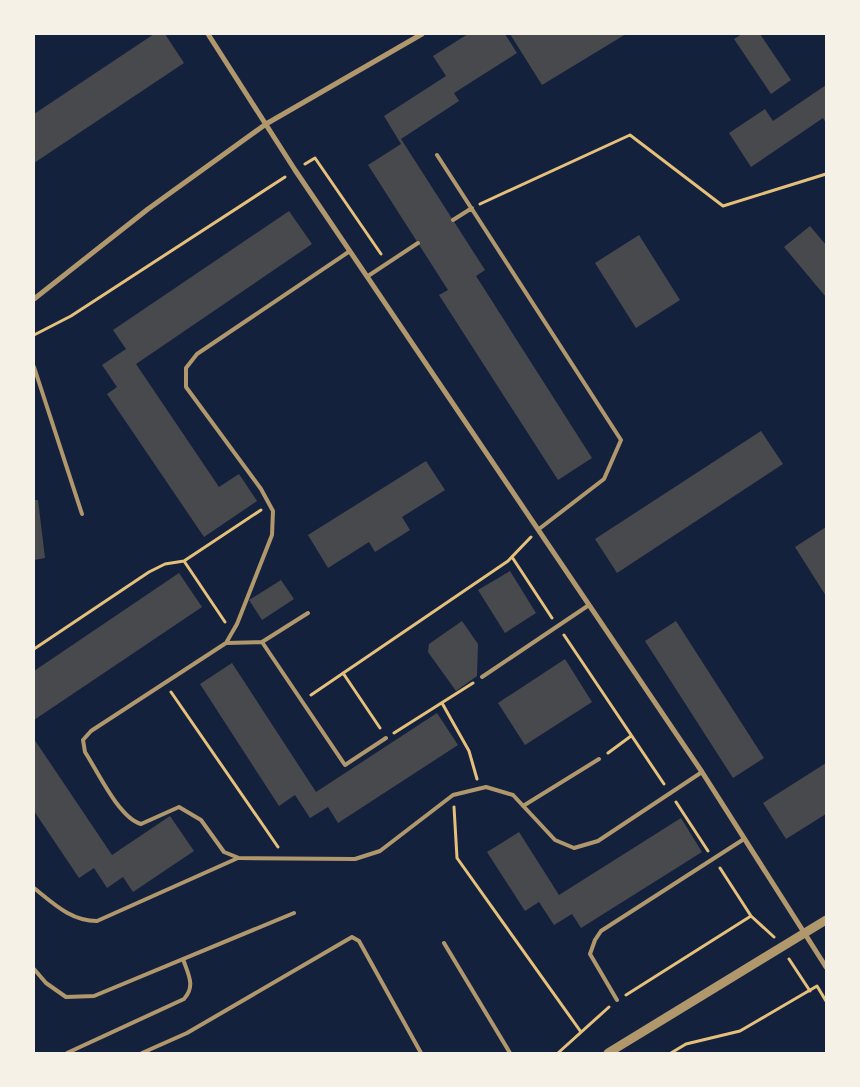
<svg xmlns="http://www.w3.org/2000/svg" width="860" height="1087" font-family="Roboto,sans-serif">
	<style>
		.building { fill: #48494c }
		.lines { fill: none; stroke-linecap: round; stroke-linejoin: round }
		.path { stroke: #e5c07b; stroke-width: 3 }
		.service { stroke: #b1986c; stroke-width: 4 }
		.minor { stroke: #b1986c; stroke-width: 5 }
		.tertiary { stroke: #b1986c; stroke-width: 9 }
	</style>
	<rect width="100%" height="100%" fill="#14213d"/>
	<path class="building" d="M154 34H165L184 63 34 163V114Z
		M468 34H505L517 53 454 93 459 101 401 139 485 270 476 276 592 458 558 480 439 295 448 290 368 165 401 144 384 116 446 76 433 56Z
		M510 34H626L542 85Z
		M742 34H760L791 80 771 94 734 39Z
		M826 85V123L823 118 751 167 729 133 765 109 773 121Z
		M289 211 312 244 136 364 219 487 239 474 257 501 204 537 107 394 117 387 102 365 126 349 113 330Z
		M810 226 826 245V297L784 247Z
		M639 235 680 300 636 328 595 263Z
		M761 431 783 464 617 573 595 539Z
		M426 461 445 490 402 517 410 530 375 552 369 542 328 568 308 535Z
		M34 500H38L45 558 34 560Z
		M826 527V596L795 547Z
		M510 571 536 613 505 633 478 590Z
		M179 573 202 607 34 720V671Z
		M281 580 294 599 262 620 249 600Z
		M462 621 478 644 477 676 456 691 428 652 429 644Z
		M676 621 764 758 733 778 645 641Z
		M565 659 592 702 525 745 498 703Z
		M232 663 316 792 437 713 458 745 338 823 328 807 310 818 295 795 279 806 200 684Z
		M34 739 112 855 170 816 194 851 133 892 123 877 107 888 94 868 79 878 34 811Z
		M826 763V814L786 839 763 803Z
		M681 818 702 852 581 928 572 914 554 925 539 902 525 911 487 852 519 832 559 895Z"/>
	<g class="lines">
		<path class="path" d="M305 164 315 158 381 254
			M480 204 630 135 723 206 826 174
			M34 335 71 316 285 177
			M512 557 552 618
			M225 622 184 561 261 510
			M564 635 664 784
			M34 649 149 572 165 564 184 561
			M343 673 380 728
			M171 692 278 847
			M311 695 508 561 531 537
			M442 703 469 751 477 779
			M394 733 473 683
			M608 753 631 736
			M676 802 708 851
			M454 807 457 858 581 1032
			M751 916 774 937
			M789 959 810 991
			M626 995 751 916 720 868
			M558 1053 609 1007
			M671 1053 686 1044 740 1031 817 986 826 1001"/>
		<path class="service" d="M437 155 621 440 604 479 539 529
			M453 220 472 208
			M350 251 197 354 186 368V387L261 489 273 511 272 535 237 624 226 643 91 731 83 740 85 752C98 772 119 818 141 824L179 807 201 820 224 852 239 858 355 859 380 851 453 795 486 787 513 795 555 840 574 848 598 841 702 772
			M368 276 418 243
			M34 367 82 514
			M262 642 308 613
			M226 643 262 642 345 765 386 738
			M482 677 589 605
			M523 806 599 759
			M34 888C54 904 71 921 97 921L238 858
			M444 943 510 1053
			M34 969 46 983 66 997 94 996 294 913
			M617 1000 590 954 595 940 601 931 744 839
			M67 1053 184 999C196 986 188 974 183 959
			M142 1053 187 1033 352 937 359 941 421 1053"/>
		<path class="minor" d="M208 34 295 170 702 772 826 967
			M34 299 148 209 266 124 422 34"/>
		<path class="tertiary" d="M608 1053 826 920"/>
	</g>
	<rect width="860" height="1087" fill="none" stroke="#f6f1e7" stroke-width="70"/>
</svg>
